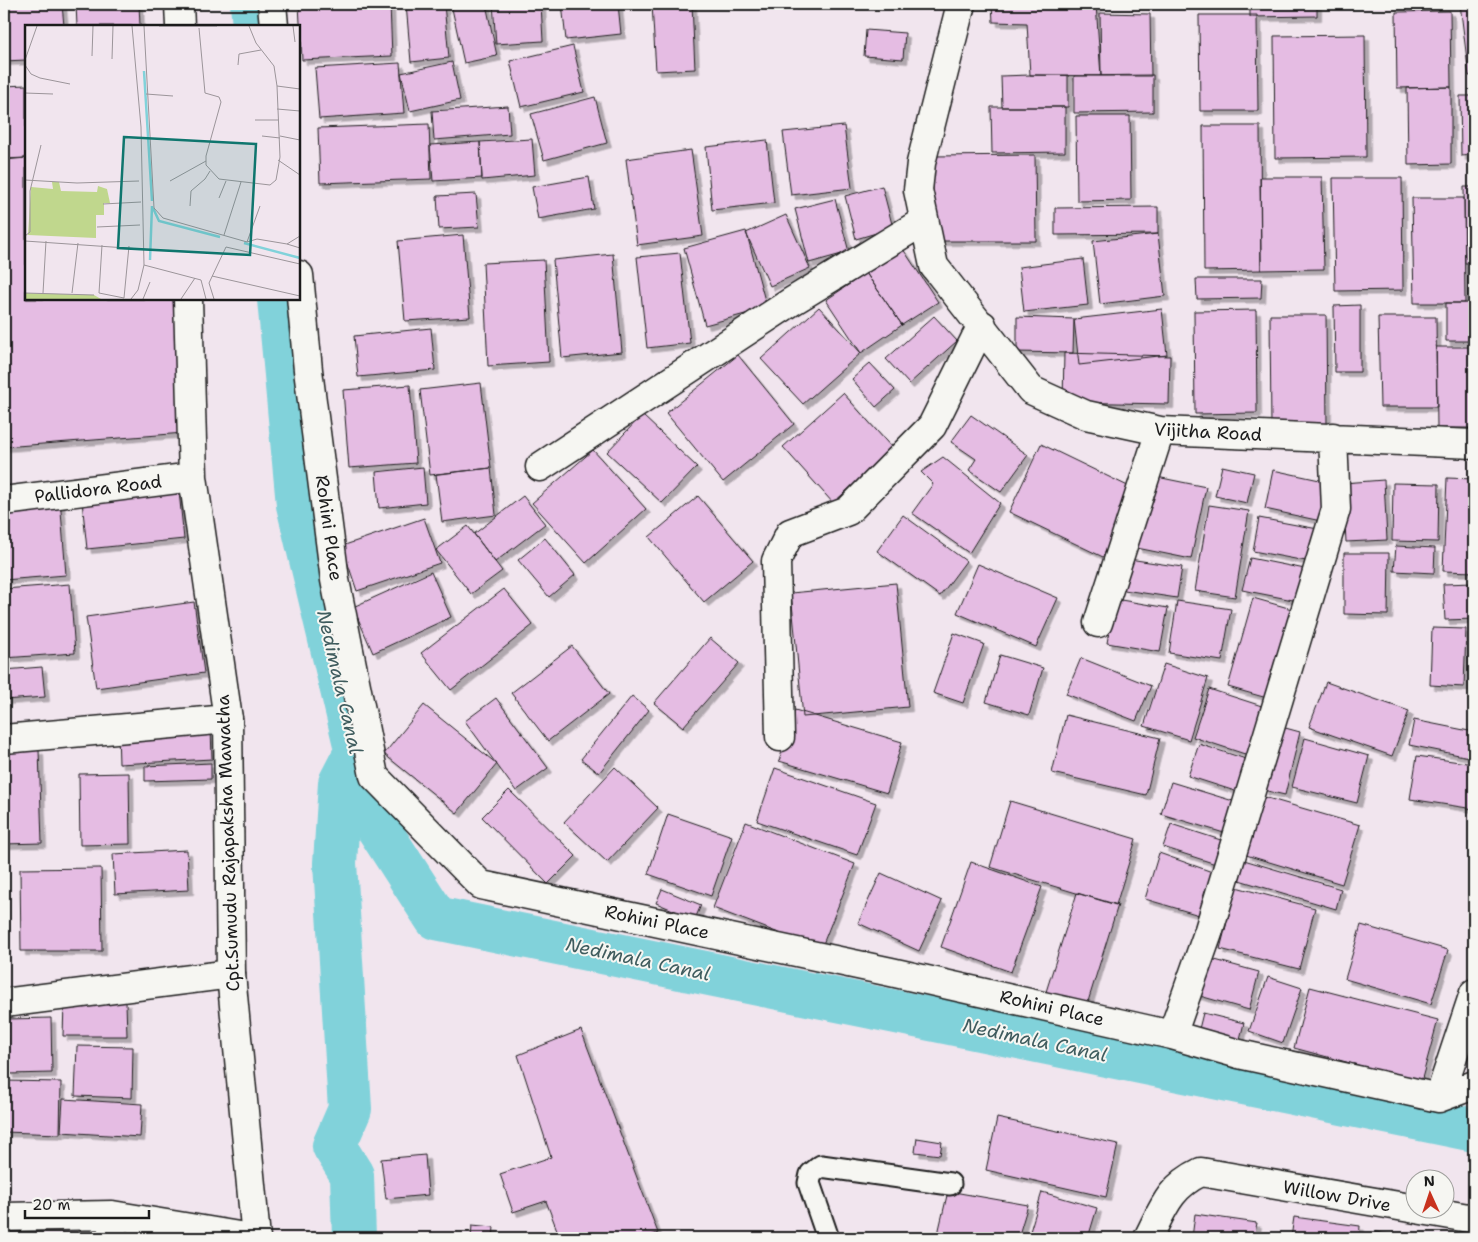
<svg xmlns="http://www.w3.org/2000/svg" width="1478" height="1242" font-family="'Shantell Sans',sans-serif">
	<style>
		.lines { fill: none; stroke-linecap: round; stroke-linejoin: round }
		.canal { stroke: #81d2da; stroke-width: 44 }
		.building { fill: #e5bce3; stroke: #1c1c1c; filter: url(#shadow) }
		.lane-casing { stroke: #1c1c1c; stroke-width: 25 }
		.street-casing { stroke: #1c1c1c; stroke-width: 31 }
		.secondary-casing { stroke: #1c1c1c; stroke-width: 31 }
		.lane { stroke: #f6f6f2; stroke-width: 21 }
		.street { stroke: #f6f6f2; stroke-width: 28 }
		.secondary { stroke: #f6f6f2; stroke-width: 28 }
		.labels { text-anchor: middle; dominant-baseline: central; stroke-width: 4; stroke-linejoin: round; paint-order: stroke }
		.street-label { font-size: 18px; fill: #1c1c1c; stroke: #f6f6f2 }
		.water-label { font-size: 19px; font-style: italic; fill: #3f5c5e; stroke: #f6f6f2 }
		.inset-river { fill: none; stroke: #81d2da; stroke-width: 2.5 }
		.inset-road { fill: none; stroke: #9c959a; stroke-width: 1 }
		.view { fill: #0f766e; fill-opacity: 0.15; stroke: #0f766e; stroke-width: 2.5 }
		.inset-edge { fill: none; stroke: #1c1c1c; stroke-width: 2.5 }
	</style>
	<defs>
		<filter id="shadow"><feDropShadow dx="4.5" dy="4.5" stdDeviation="0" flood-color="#0004"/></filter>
	</defs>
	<rect width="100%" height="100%" fill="#f1e5ee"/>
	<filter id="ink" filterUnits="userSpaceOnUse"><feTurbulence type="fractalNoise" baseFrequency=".02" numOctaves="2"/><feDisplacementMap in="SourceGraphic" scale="10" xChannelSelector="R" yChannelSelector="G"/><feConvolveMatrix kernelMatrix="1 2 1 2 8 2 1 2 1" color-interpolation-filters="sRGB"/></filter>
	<g filter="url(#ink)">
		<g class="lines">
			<path class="canal" d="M252 4 254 26
				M279 299 298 505 373 820 436 918 1474 1130
				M354 1238 352 1175 334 1146 350 1109 335 863 340 783 356 752"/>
		</g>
		<path class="building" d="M4 4H62L64 26H26V60L4 61Z
			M76 4H139L140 26H77Z
			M299 4H390L392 56 302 60Z
			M406 4H444L449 58 411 62Z
			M451 4H486L497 56 464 63Z
			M493 4H541L543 41 496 44Z
			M562 4H618L621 34 566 40Z
			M652 4H692L695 69 656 71Z
			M992 4H1096L1101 76 1030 75 1027 23 993 22Z
			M1250 4H1317V16L1250 17Z
			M1460 4H1474V75L1469 76Z
			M1450 11 1451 87 1397 88 1396 12Z
			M1100 13 1150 14 1151 76H1101Z
			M1199 15H1257L1258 111H1200Z
			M866 30 905 33 903 59 864 56Z
			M1365 35 1366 157 1275 158 1274 36Z
			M573 46 584 92 521 107 510 61Z
			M452 62 460 100 410 111 401 73Z
			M400 63 404 113 319 119 315 68Z
			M1030 75H1068V107H1002L1001 76Z
			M1153 75V112L1074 113V76Z
			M26 85V158L4 159V86Z
			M1451 87V164L1408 165 1407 88Z
			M1460 96H1474V155L1461 156Z
			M595 97 607 143 544 160 531 114Z
			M508 106 510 134 434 140 432 111Z
			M991 107H1065V152L992 153Z
			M1076 116H1130L1131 200 1077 201Z
			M429 124 431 179 320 183 318 128Z
			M844 126 852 188 791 195 783 132Z
			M1203 126H1260L1261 270 1204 271Z
			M532 139 535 175 482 180 480 142Z
			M767 140 774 203 712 210 706 147Z
			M480 142 482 178 433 181 430 145Z
			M691 150 703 236 637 245 626 159Z
			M1035 155 1036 241H933V156Z
			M26 158V299H173L184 433 4 447V160Z
			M589 177 594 209 538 219 532 187Z
			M1260 177H1322L1324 269 1261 270Z
			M1333 178H1402L1403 290 1335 291Z
			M882 186 893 228 856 239 845 196Z
			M1464 187H1474V263H1465Z
			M476 194 479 227 439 229 437 196Z
			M1412 198H1464L1465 303H1414Z
			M835 199 849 252 809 263 795 209Z
			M1158 207V234L1055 235V208Z
			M786 215 810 268 770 286 746 233Z
			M746 231 767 308 705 325 684 248Z
			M1158 234 1165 296 1100 304 1093 241Z
			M463 235 470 317 405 321 398 241Z
			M903 249 938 302 902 325 866 273Z
			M680 253 690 343 647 348 637 257Z
			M613 254 622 352 562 358 553 260Z
			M1083 259 1088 305 1024 312 1019 267Z
			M544 260 549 362 488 366 483 263Z
			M1468 266H1474V303H1468Z
			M866 273 902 325 861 353 826 300Z
			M1196 279H1262L1261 298 1197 299Z
			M1446 303H1474V341H1446Z
			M1360 305V372H1335L1334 306Z
			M819 307 861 353 803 404 761 359Z
			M1162 309 1167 355 1079 365 1074 319Z
			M1256 310 1257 413 1195 414 1194 311Z
			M1270 315H1326L1327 427 1271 428Z
			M934 316 957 341 909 384 886 359Z
			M1017 317 1074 319 1073 353 1017 352Z
			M1378 317H1436L1437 407H1380Z
			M431 328 435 370 358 377 354 336Z
			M1436 347H1474V428H1437Z
			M1064 353 1170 356 1169 404 1063 402Z
			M738 355 794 424 723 482 666 413Z
			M870 363 895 390 876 407 852 379Z
			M481 383 491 468 430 475 420 390Z
			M410 385 416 463 349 468 343 390Z
			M843 393 893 449 833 503 783 447Z
			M642 415 697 467 662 503 607 452Z
			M971 415 1028 455 1001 492 969 470 976 459 951 442Z
			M1041 444 1136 490 1103 557 1009 512Z
			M593 450 646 509 586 563 532 503Z
			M943 457 1000 503 969 553 912 513 933 484 921 472Z
			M1222 466 1254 473 1247 503 1215 496Z
			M423 467 426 503 379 508 376 472Z
			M491 468 496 515 442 522 436 474Z
			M1273 470 1329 482 1321 521 1265 509Z
			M177 473 184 539 87 549 80 482Z
			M1152 476 1206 487 1191 559 1137 548Z
			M1447 478 1474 479V572L1443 571Z
			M1384 480 1387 540 1346 542 1343 483Z
			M1393 483 1439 484 1438 542 1392 541Z
			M523 496 545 524 495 562 474 534Z
			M698 496 753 561 704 602 649 537Z
			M60 498 66 575 4 580V503Z
			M1209 505 1249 511 1235 597 1195 591Z
			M903 515 966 561 940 596 877 551Z
			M424 518 440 563 357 591 342 546Z
			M1259 518 1318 529 1311 562 1253 551Z
			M468 526 502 571 471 594 436 550Z
			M545 538 575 575 549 597 518 560Z
			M1396 546 1435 548 1434 573 1394 571Z
			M1344 553H1389L1388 615 1344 614Z
			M1250 558 1310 570 1303 602 1242 590Z
			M1129 559 1182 567 1177 598 1124 590Z
			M978 564 1058 598 1036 647 957 613Z
			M431 572 451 617 373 653 353 607Z
			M896 583 908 707 803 717 791 593Z
			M1474 583V619L1445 620 1443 584Z
			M70 584 75 653 4 658V589Z
			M504 589 533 625 451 690 421 653Z
			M1253 598 1299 611 1274 700 1228 687Z
			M1115 599 1168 608 1160 652 1107 643Z
			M1177 601 1231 609 1222 661 1169 653Z
			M194 602 204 673 96 688 86 617Z
			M1432 628 1466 629 1464 687 1430 685Z
			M954 633 984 644 963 703 933 693Z
			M710 638 739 663 683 727 654 703Z
			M572 646 609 694 548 741 511 693Z
			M1000 655 1043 668 1029 715 986 702Z
			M1081 658 1151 686 1136 721 1066 694Z
			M1164 664 1208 678 1189 740 1144 726Z
			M42 667 45 697 4 700V670Z
			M1326 682 1409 711 1392 756 1309 727Z
			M1209 689 1268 708 1251 756 1193 737Z
			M632 696 649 710 599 773 581 759Z
			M496 698 548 768 516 791 465 721Z
			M424 705 497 764 457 813 384 754Z
			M795 710 902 742 887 793 779 761Z
			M1066 715 1160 738 1146 795 1052 773Z
			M1414 720 1474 732V758L1409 745Z
			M1278 726 1300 732 1285 795 1263 790Z
			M211 728 212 759 119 764 118 732Z
			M1305 738 1369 756 1357 803 1292 787Z
			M1199 744 1249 760 1238 792 1188 776Z
			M39 750 42 843 4 844V751Z
			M1417 756 1474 764V809L1410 799Z
			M211 763V779L145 781V766Z
			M615 767 658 808 607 862 564 822Z
			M775 768 876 803 857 855 757 821Z
			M129 773 130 844 80 845 79 774Z
			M1171 782 1243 804 1234 836 1161 814Z
			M509 790 576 856 548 884 482 817Z
			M1264 797 1360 825 1342 884 1246 855Z
			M1010 801 1136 839 1116 905 990 867Z
			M668 814 732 836 711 896 648 874Z
			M746 822 855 864 821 949 713 908Z
			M1171 824 1230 843 1222 866 1163 847Z
			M187 850 189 890 115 894 113 854Z
			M1159 853 1215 873 1199 915 1145 899Z
			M1244 860 1341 889 1336 909 1239 880Z
			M971 862 1042 887 1011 972 941 947Z
			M101 868 102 951H21L20 869Z
			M881 873 942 901 919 951 858 923Z
			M1236 887 1315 908 1299 969 1220 949Z
			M662 889 701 905 695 919 656 903Z
			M1077 893 1118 905 1086 1008 1045 995Z
			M1361 925 1448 950 1431 1004 1345 979Z
			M1204 957 1259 972 1249 1010 1193 994Z
			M1268 977 1302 988 1283 1043 1249 1031Z
			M1310 987 1438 1020 1421 1082 1294 1048Z
			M126 1002 127 1036H63L64 1003Z
			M1203 1013 1244 1023 1240 1039 1199 1029Z
			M51 1018 52 1073 9 1074 8 1019Z
			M581 1030 658 1233 645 1238H560L546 1201 513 1212 500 1174 551 1157 518 1055Z
			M77 1046 133 1047 132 1098 75 1096Z
			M4 1081 61 1082 60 1134 4 1132Z
			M63 1099 142 1104 140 1137 61 1132Z
			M997 1118 1118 1144 1106 1197 986 1170Z
			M917 1138 942 1142 940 1155 915 1152Z
			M425 1155 428 1195 386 1199 381 1159Z
			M948 1191 1028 1205 1018 1238H937Z
			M1042 1192 1097 1208 1088 1238H1028Z
			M1195 1214 1257 1223 1254 1238H1192Z
			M1294 1217 1360 1226 1359 1238H1291Z
			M472 1225 494 1227 493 1238H471Z
			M1376 1232 1407 1238H1375Z"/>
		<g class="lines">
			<g class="lane-casing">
				<path id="lane" d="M828 1238 809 1183 811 1174 821 1166 950 1184"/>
			</g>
			<g class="street-casing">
				<path id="street" d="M272 4 274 26
					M961 4 921 163 918 190 934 266 1031 390 1086 415 1160 431 1474 444
					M299 275 308 370 335 580 374 776 481 885 891 972 1172 1035 1239 1054 1439 1098 1474 1085
					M540 467 791 302 924 221
					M1098 623 1160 431
					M780 737 776 561 790 533 848 511 932 426 982 325
					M4 739 228 719
					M4 1003 231 974
					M1172 1035 1208 933 1336 509 1333 437
					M1439 1098 1474 993
					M4 1217 112 1215 251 1238
					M112 1238V1215
					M1148 1238C1163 1209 1169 1187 1201 1172L1474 1219"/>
			</g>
			<g class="secondary-casing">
				<path id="secondary" d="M179 4 180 26
					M188 299 193 477 228 719 231 974 256 1238
					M4 501 193 477"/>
			</g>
			<use href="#lane" class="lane"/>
			<use href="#street" class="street"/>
			<use href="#secondary" class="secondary"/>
		</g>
	</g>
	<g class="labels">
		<g class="street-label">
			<text transform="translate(1208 432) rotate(3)">Vijitha Road</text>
			<text transform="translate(98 489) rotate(-7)">Pallidora Road</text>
			<text transform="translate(329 528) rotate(82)">Rohini Place</text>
			<text transform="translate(228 843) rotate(-92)">Cpt.Sumudu Rajapaksha Mawatha</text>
			<text transform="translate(657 922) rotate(12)">Rohini Place</text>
			<text transform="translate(1052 1008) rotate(13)">Rohini Place</text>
			<text transform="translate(1337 1196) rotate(10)">Willow Drive</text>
		</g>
		<g class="water-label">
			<text transform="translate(340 682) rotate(77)">Nedimala Canal</text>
			<text transform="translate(638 959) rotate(12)">Nedimala Canal</text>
			<text transform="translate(1035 1040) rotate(12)">Nedimala Canal</text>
		</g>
	</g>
	<g transform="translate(25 25)">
		<rect width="275" height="275" fill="#f1e5ee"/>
		<path d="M27 157H34L36 166 72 167 73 161 82 164 85 178H79V190H71V213L3 210 6 162 28 164ZM0 268 69 270 76 274H0Z" fill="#c0d78d"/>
		<path class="inset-river" d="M119 46 127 176M128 183 134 196 195 212M219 218 275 233M125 235 127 181"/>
		<path class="inset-road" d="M107 1 116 102 119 240 176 255 181 274M119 1 129 183 138 193 222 217 232 214 262 219M134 1H192M268 1 270 17M174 3 180 68 194 72 196 77 181 131V140L194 154 245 160 251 155 255 132 252 61 249 41 231 18 224 1M67 31 68 1M87 34 88 1M0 35 12 1M0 40 6 49 15 53 45 59M213 40 214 29 236 25M252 61 275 64M0 68 28 69M121 69 148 71M252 84 275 86M230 95H254M237 111 255 113M255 111 275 115M253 135 275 150M0 155 52 158 114 156M145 156 181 136M194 173 201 156M78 179 116 177M165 181 166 166 180 154 185 146M72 202 115 200M199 210 216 157M0 211 5 207V166L16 120M275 211 262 219 275 223M0 216 116 224M222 217 235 181M77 220 74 268 99 273 104 221M187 251 275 271M184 258 201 222 275 239M184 258 189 274M0 268 69 270M18 268 21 216M47 268 53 218M106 274 113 265 119 240M118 274 125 257M156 274 170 253"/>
		<path class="view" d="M99 112 231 119 225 230 93 223Z"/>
		<rect width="275" height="275" class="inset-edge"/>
	</g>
	<rect width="1478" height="1242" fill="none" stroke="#f6f6f2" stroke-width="20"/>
	<rect x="10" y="10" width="1458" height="1222" fill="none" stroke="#1c1c1c" stroke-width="2" filter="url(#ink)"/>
	<g transform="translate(1430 1194) rotate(357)"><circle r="24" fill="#f6f6f2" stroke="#9f9f9c"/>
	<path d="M0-4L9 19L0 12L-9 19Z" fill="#c8321e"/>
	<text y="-8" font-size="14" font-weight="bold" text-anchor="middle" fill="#1c1c1c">N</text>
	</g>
	<path d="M25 1210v8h124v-8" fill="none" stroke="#1c1c1c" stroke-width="2.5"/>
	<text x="32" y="1210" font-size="15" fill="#1c1c1c" stroke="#f6f6f2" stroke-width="4" paint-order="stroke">20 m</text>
</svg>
